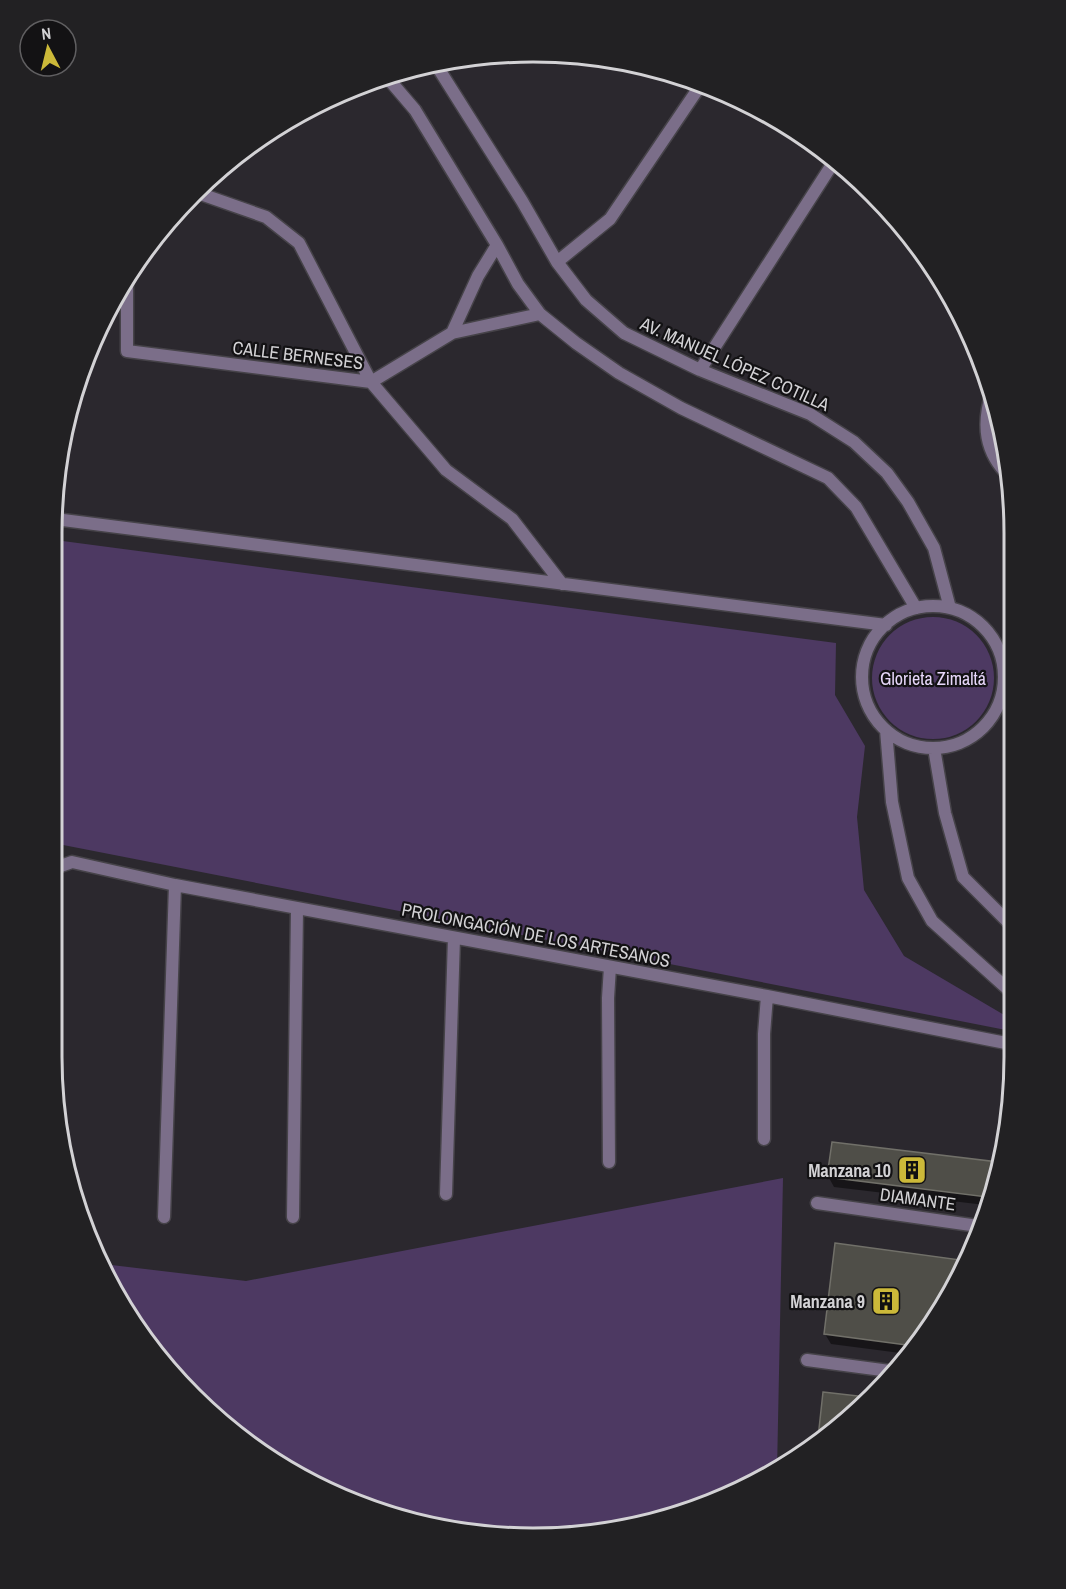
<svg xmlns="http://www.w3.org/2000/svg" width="1066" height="1589" font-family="'Archivo Narrow',sans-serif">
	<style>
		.green { fill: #4d3962 }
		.shadow { fill: #0007 }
		.building { fill: #4f4e48; stroke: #717069; stroke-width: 1.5 }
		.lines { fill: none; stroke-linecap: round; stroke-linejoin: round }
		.street-casing { stroke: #464349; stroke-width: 15 }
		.street { stroke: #7b6e89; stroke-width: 12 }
		.labels { text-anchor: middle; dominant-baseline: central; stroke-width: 4.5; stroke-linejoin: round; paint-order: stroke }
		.street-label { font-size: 18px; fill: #d3d2d5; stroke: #131214 }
		.park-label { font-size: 18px; fill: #e7d7fa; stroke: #131214 }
		.poi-label { font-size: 18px; font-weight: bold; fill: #d3d2d5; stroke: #131214; text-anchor: end }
		.rim { fill: none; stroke: #d3d2d5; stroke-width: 3 }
	</style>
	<rect width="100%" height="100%" fill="#2b282e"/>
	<path class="green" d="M55 540 836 643 835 695 865 746 857 817 864 890 904 956 1011 1019V1031L53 843Z
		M872 678a61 61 0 1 1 122 0a61 61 0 1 1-122 0Z
		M783 1178 777 1471 657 1522 501 1537 349 1501 239 1438 132 1324 103 1264 246 1281Z"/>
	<path class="shadow" d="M997 1164 985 1205 834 1187 828 1176Z
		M967 1263 965 1269 908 1354 831 1344 825 1334Z"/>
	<path class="building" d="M832 1142 998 1162 987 1197 827 1177Z
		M835 1243 968 1261 965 1269 914 1346 824 1334Z
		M823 1392 867 1397 818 1438Z"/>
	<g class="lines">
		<g class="street-casing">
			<path id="street" d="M435 63 522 201 557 262 586 300 624 333 700 370 810 414 854 442 887 473 908 502 934 548 950 608
				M386 76 415 110 497 245 518 284 540 314 576 343 619 373 681 408 828 478 856 507 916 608
				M497 245 478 276 452 333 540 314
				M557 262 610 219 702 83
				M127 281V351L371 382 299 243 266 217 195 192
				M452 333 371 382 446 470 512 519 562 584
				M700 370 835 160
				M992 392C982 424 984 452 1010 477
				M55 519 886 625
				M862 677a71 71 0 1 1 142 0a71 71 0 1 1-142 0Z
				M886 730 892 802 908 878 932 921 1011 992
				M934 748 945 813 963 877 1012 926
				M52 873 55 868 72 862 175 885 767 996 1011 1044
				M764 1139V1034L767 996
				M609 1162 608 998 610 967
				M446 1194 454 938
				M817 1203 978 1226
				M164 1217 175 885
				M293 1217 297 909
				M807 1360 897 1372"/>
		</g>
		<use href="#street" class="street"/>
	</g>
	<defs>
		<g id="building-square" transform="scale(1.5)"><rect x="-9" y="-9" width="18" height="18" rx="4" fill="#ccb939" stroke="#131214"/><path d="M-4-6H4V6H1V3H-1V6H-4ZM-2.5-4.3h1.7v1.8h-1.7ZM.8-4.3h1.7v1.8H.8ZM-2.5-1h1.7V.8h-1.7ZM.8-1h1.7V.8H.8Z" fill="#111"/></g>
	</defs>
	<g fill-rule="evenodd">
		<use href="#building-square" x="912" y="1170"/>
		<use href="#building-square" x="886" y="1301"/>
	</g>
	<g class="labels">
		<g class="street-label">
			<text transform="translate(298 355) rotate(7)">CALLE BERNESES</text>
			<text transform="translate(735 364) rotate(24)">AV. MANUEL LÓPEZ COTILLA</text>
			<text transform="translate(536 935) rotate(11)">PROLONGACIÓN DE LOS ARTESANOS</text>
			<text transform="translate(918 1199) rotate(8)">DIAMANTE</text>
		</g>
		<g class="park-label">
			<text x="933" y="678">Glorieta Zimaltá</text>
		</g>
		<g class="poi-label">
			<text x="891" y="1170">Manzana 10</text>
			<text x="865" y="1301">Manzana 9</text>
		</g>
	</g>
	<path d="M0 0H1066V1589H0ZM533 62H533A471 471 0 0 1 1004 533V1057A471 471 0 0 1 533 1528H533A471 471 0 0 1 62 1057V533A471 471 0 0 1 533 62Z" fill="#222123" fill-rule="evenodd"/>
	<path class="rim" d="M533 62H533A471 471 0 0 1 1004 533V1057A471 471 0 0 1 533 1528H533A471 471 0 0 1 62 1057V533A471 471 0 0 1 533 62Z"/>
	<g transform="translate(48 48) rotate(353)"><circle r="28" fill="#131214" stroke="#605f61" stroke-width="1.5"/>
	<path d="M0-4.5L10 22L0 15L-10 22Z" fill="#ccb939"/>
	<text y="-9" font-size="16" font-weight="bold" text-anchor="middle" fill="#d3d2d5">N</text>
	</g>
</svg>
